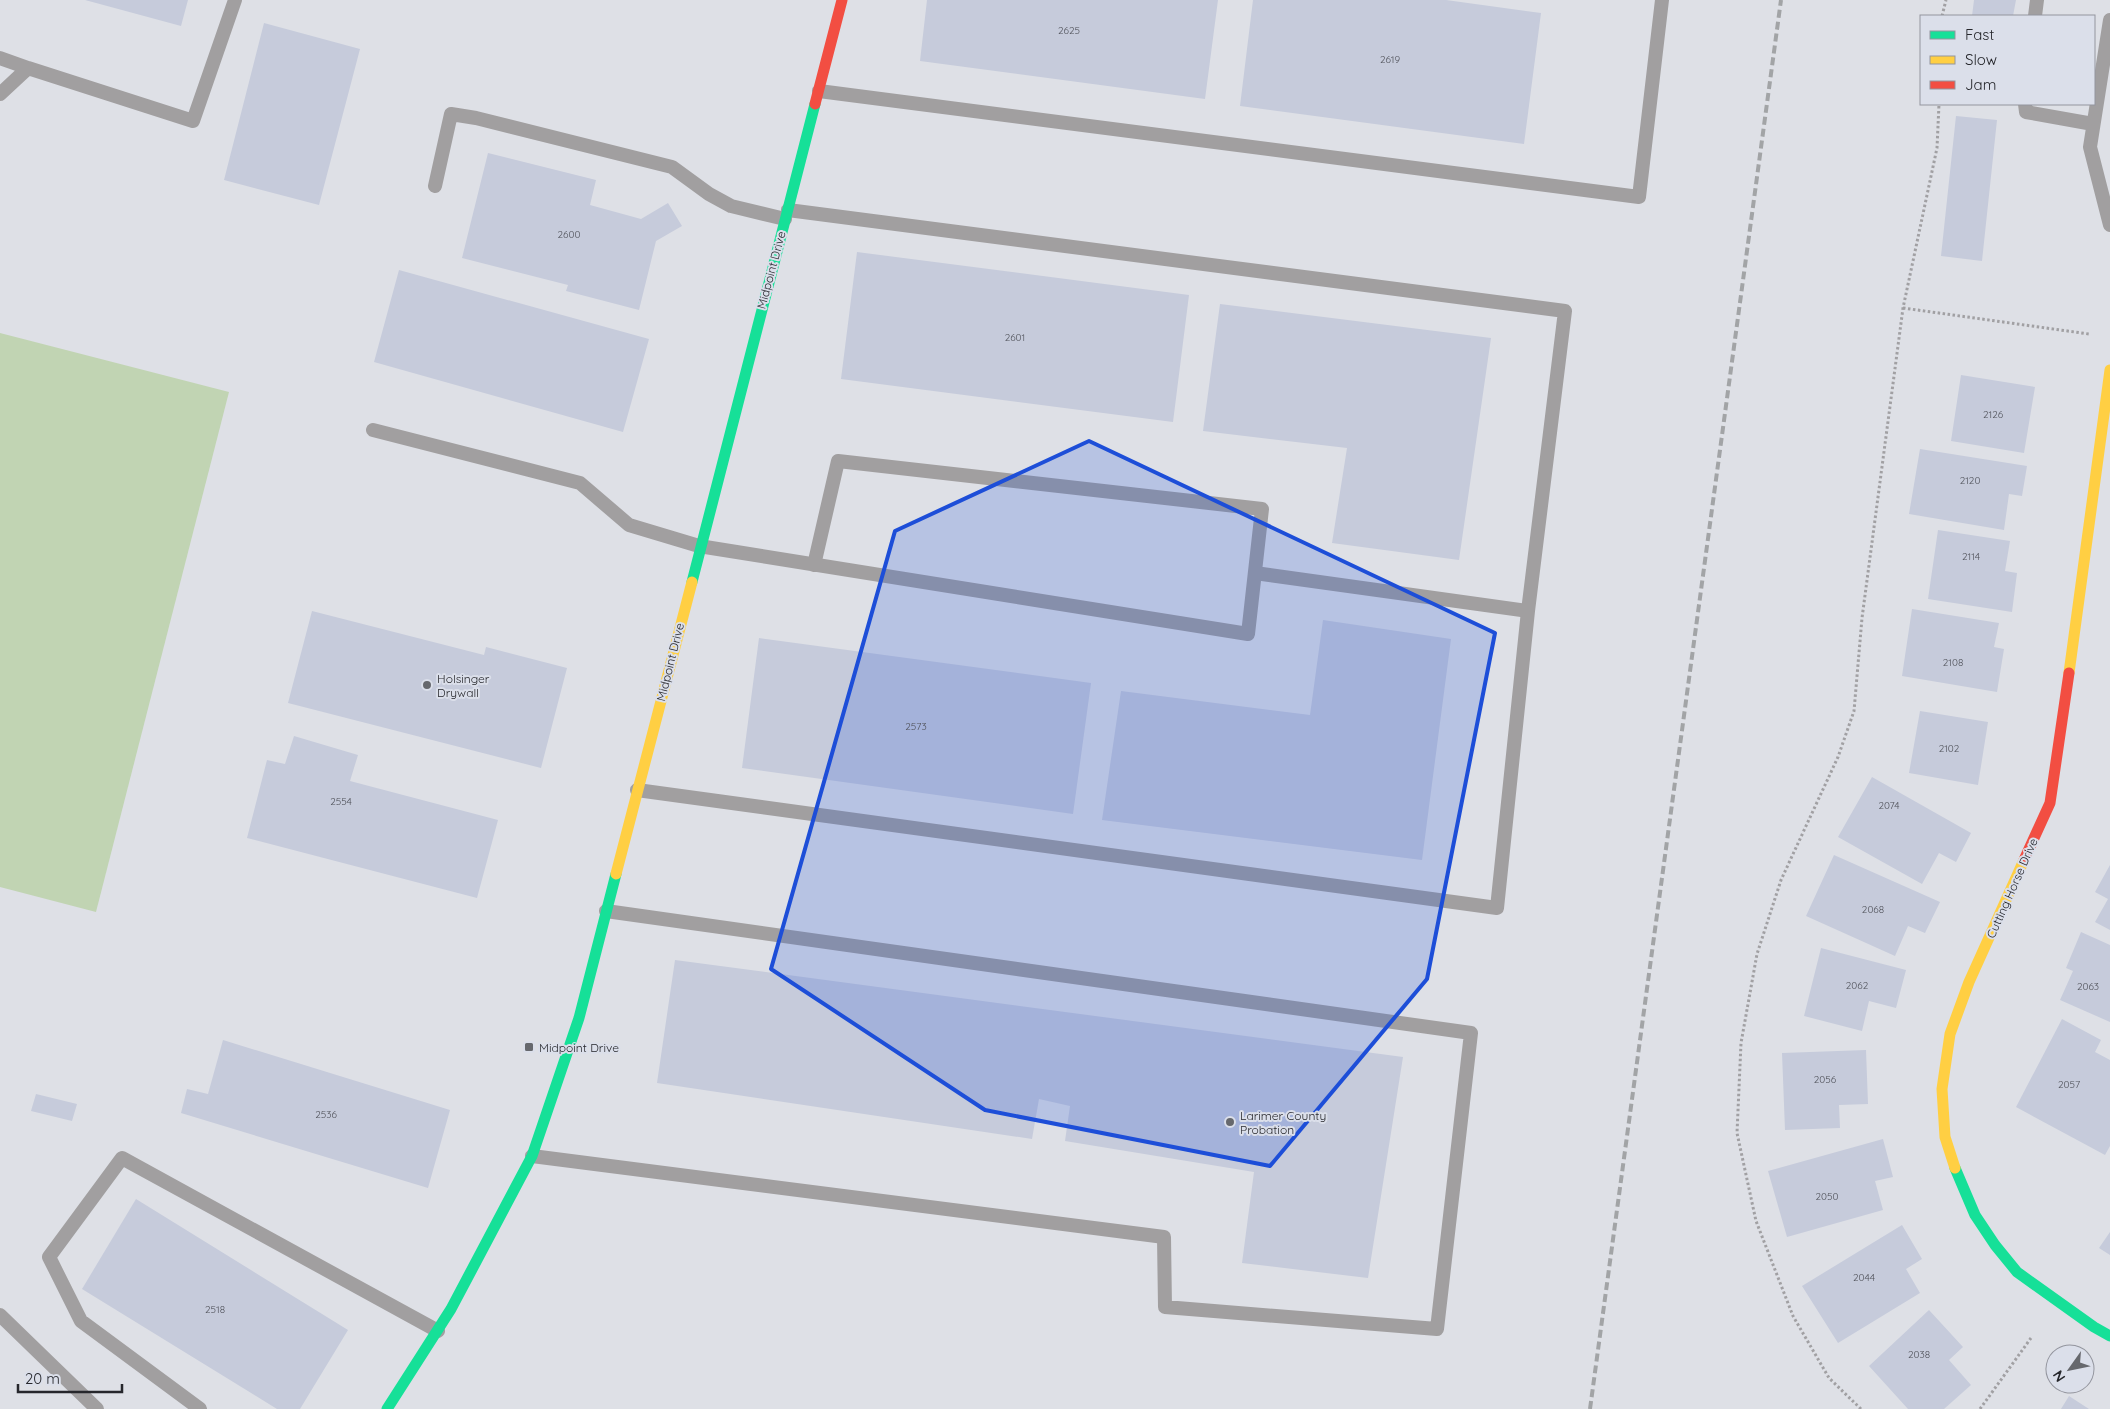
<svg xmlns="http://www.w3.org/2000/svg" width="2110" height="1409" font-family="Quicksand,sans-serif">
	<style>
		.green { fill: #c1d4b3 }
		.building { fill: #c6cbdb }
		.lines { fill: none; stroke-linecap: round; stroke-linejoin: round }
		.path { stroke: #a1a0a3; stroke-width: 3; stroke-dasharray: 2.5 2.5; stroke-linecap: butt }
		.lane { stroke: #a19fa0; stroke-width: 14 }
		.fast { stroke: #16e098; stroke-width: 11 }
		.slow { stroke: #ffcf43; stroke-width: 11 }
		.jam { stroke: #f24e42; stroke-width: 11 }
		.rail { stroke: #a2a4a6; stroke-width: 4; stroke-dasharray: 8 4; stroke-linecap: butt }
		.marked { fill: #1d4ed8; fill-opacity: 0.2; stroke: #1d4ed8; stroke-width: 4; stroke-linejoin: round }
		.poi-dot { fill: #66686d; stroke: #dbdfea; stroke-width: 2 }
		.labels { text-anchor: middle; dominant-baseline: central; stroke-width: 4; stroke-linejoin: round; paint-order: stroke }
		.number-label { font-size: 10px; fill: #50525a }
		.street-label { font-size: 12px; fill: #26272c; stroke: #dbdfea }
		.poi-label { font-size: 12px; fill: #26272c; stroke: #dbdfea; text-anchor: start }
	</style>
	<rect width="100%" height="100%" fill="#dee0e6"/>
	<path class="green" d="M0 333 229 392 96 912 0 887Z"/>
	<path class="building" d="M85 0H188L181 26Z
		M927 0H1218L1205 99 920 61Z
		M1253 0H1446L1541 13 1524 144 1240 106Z
		M1974 0H2016L2013 16H1972Z
		M264 23 360 49 319 205 224 180Z
		M1956 116 1997 120 1982 261 1941 256Z
		M488 153 596 180 590 205 641 219 668 203 682 226 656 241 639 310 566 291 568 285 462 258Z
		M857 252 1189 295 1173 422 841 379Z
		M399 270 649 339 623 432 374 362Z
		M1220 304 1491 338 1459 560 1332 543 1347 448 1203 431Z
		M1961 375 2035 387 2024 453 1951 441Z
		M1920 449 2027 466 2022 496 2009 494 2004 530 1909 514Z
		M1938 530 2010 541 2005 571 2017 573 2012 612 1928 599Z
		M1912 609 1999 623 1994 647 2004 649 1997 692 1902 676Z
		M312 611 484 655 486 647 567 668 541 768 288 703Z
		M1323 620 1451 639 1422 860 1102 820 1121 691 1310 715Z
		M759 638 1091 683 1073 814 742 768Z
		M1920 711 1988 722 1978 785 1909 773Z
		M294 736 358 755 350 781 498 820 477 898 247 838 267 760 285 764Z
		M1872 777 1971 833 1956 862 1939 853 1922 884 1838 837Z
		M1834 855 1940 902 1925 933 1908 926 1895 956 1806 916Z
		M2110 865V930L2095 922 2108 899 2095 892Z
		M2081 932 2110 945V1022L2060 1000 2073 971 2066 968Z
		M1821 948 1906 970 1896 1008 1869 1001 1862 1031 1804 1016Z
		M675 960 1403 1057 1368 1278 1242 1263 1254 1172 1065 1141 1070 1106 1039 1099 1032 1139 657 1083Z
		M2062 1019 2101 1040 2095 1052 2110 1060V1146L2105 1155 2016 1107Z
		M223 1040 450 1110 428 1188 181 1113 187 1089 208 1094Z
		M1866 1050 1868 1104 1839 1105 1840 1128 1785 1130 1782 1053Z
		M36 1094 77 1104 72 1121 31 1111Z
		M1883 1139 1893 1177 1875 1181 1883 1210 1787 1237 1768 1171Z
		M136 1199 348 1330 300 1409H277L82 1289Z
		M1902 1225 1922 1259 1906 1269 1920 1293 1838 1343 1802 1286Z
		M2110 1232V1255L2099 1248Z
		M1929 1310 1963 1347 1949 1360 1971 1385 1944 1409H1908L1869 1366Z
		M2069 1396 2089 1409H2061Z"/>
	<g class="lines">
		<path class="path" d="M1942 16 1946 0
			M1903 308 2089 334
			M1861 1409 1829 1378 1793 1316 1756 1221 1737 1133 1741 1043 1757 954 1781 880 1838 757 1854 711 1862 618 1903 308 1937 148 1939 104
			M1980 1409 2031 1338"/>
		<path class="lane" d="M2035 16 2037 0
			M2110 20 2090 147 2110 225
			M0 58 28 68
			M819 91 1639 197 1662 0
			M0 94 28 68 193 121 235 0
			M2025 104 2026 112 2093 124
			M435 186 451 114 476 118 672 167 709 194 731 206 785 219
			M373 430 580 483 629 525 699 546 1248 634 1262 509 838 461 814 565
			M1255 573 1528 611
			M637 790 1497 908 1528 611 1565 311 788 210
			M532 1156 1164 1237 1165 1307 1437 1329 1471 1033 606 911
			M0 1315 97 1409
			M200 1409 81 1321 49 1257 122 1158 438 1331"/>
		<path class="fast" d="M692 582 815 104
			M1955 1168 1975 1215 1995 1245 2017 1272 2094 1327 2110 1336
			M387 1409 451 1309 532 1156 579 1018 616 874"/>
		<path class="slow" d="M2069 673 2110 370
			M616 874 692 582
			M1955 1168 1945 1137 1942 1089 1950 1034 1969 982 2024 860"/>
		<path class="jam" d="M815 104 842 0
			M2024 860 2050 803 2069 673"/>
		<path class="rail" d="M1590 1409 1781 0"/>
	</g>
	<path class="marked" d="M1089 441 1495 633 1427 979 1270 1166 985 1110 771 969 895 531Z"/>
	<g class="poi-dot">
		<circle cx="427" cy="685" r="5"/>
		<rect x="524" y="1042" width="10" height="10" rx="2.5"/>
		<circle cx="1230" cy="1122" r="5"/>
	</g>
	<g class="labels">
		<g class="number-label">
			<text x="1069" y="30">2625</text>
			<text x="1390" y="59">2619</text>
			<text x="569" y="234">2600</text>
			<text x="1015" y="337">2601</text>
			<text x="1993" y="414">2126</text>
			<text x="1970" y="480">2120</text>
			<text x="1971" y="556">2114</text>
			<text x="1953" y="662">2108</text>
			<text x="916" y="726">2573</text>
			<text x="1949" y="748">2102</text>
			<text x="341" y="801">2554</text>
			<text x="1889" y="805">2074</text>
			<text x="1873" y="909">2068</text>
			<text x="1857" y="985">2062</text>
			<text x="2088" y="986">2063</text>
			<text x="1825" y="1079">2056</text>
			<text x="2069" y="1084">2057</text>
			<text x="326" y="1114">2536</text>
			<text x="1827" y="1196">2050</text>
			<text x="1864" y="1277">2044</text>
			<text x="215" y="1309">2518</text>
			<text x="1919" y="1354">2038</text>
		</g>
		<g class="street-label">
			<text transform="translate(771 270) rotate(-75)">Midpoint Drive</text>
			<text transform="translate(670 662) rotate(-76)">Midpoint Drive</text>
			<text transform="translate(2012 888) rotate(-66)">Cutting Horse Drive</text>
		</g>
		<g class="poi-label">
			<text x="437" y="678">Holsinger<tspan x="437" dy="14">Drywall</tspan></text>
			<text x="539" y="1047">Midpoint Drive</text>
			<text x="1240" y="1115">Larimer County<tspan x="1240" dy="14">Probation</tspan></text>
		</g>
	</g>
	<rect x="1920" y="15" width="175" height="90" fill="#dbdfea" stroke="#93959e"/>
	<rect x="1930" y="31" width="25" height="8" fill="#16e098" stroke="#93959e"/>
	<text x="1965" y="40" font-size="15" fill="#26272c">Fast</text>
	<rect x="1930" y="56" width="25" height="8" fill="#ffcf43" stroke="#93959e"/>
	<text x="1965" y="65" font-size="15" fill="#26272c">Slow</text>
	<rect x="1930" y="81" width="25" height="8" fill="#f24e42" stroke="#93959e"/>
	<text x="1965" y="90" font-size="15" fill="#26272c">Jam</text>
	<g transform="translate(2070 1369) rotate(237)"><circle r="24" fill="#dbdfea" stroke="#93959e"/>
	<path d="M0-4L9 19L0 12L-9 19Z" fill="#66686d"/>
	<text y="-8" font-size="14" font-weight="bold" text-anchor="middle" fill="#26272c">N</text>
	</g>
	<path d="M18 1384v8h104v-8" fill="none" stroke="#26272c" stroke-width="2.5"/>
	<text x="25" y="1384" font-size="15" fill="#26272c" stroke="#dbdfea" stroke-width="4" paint-order="stroke">20 m</text>
</svg>
